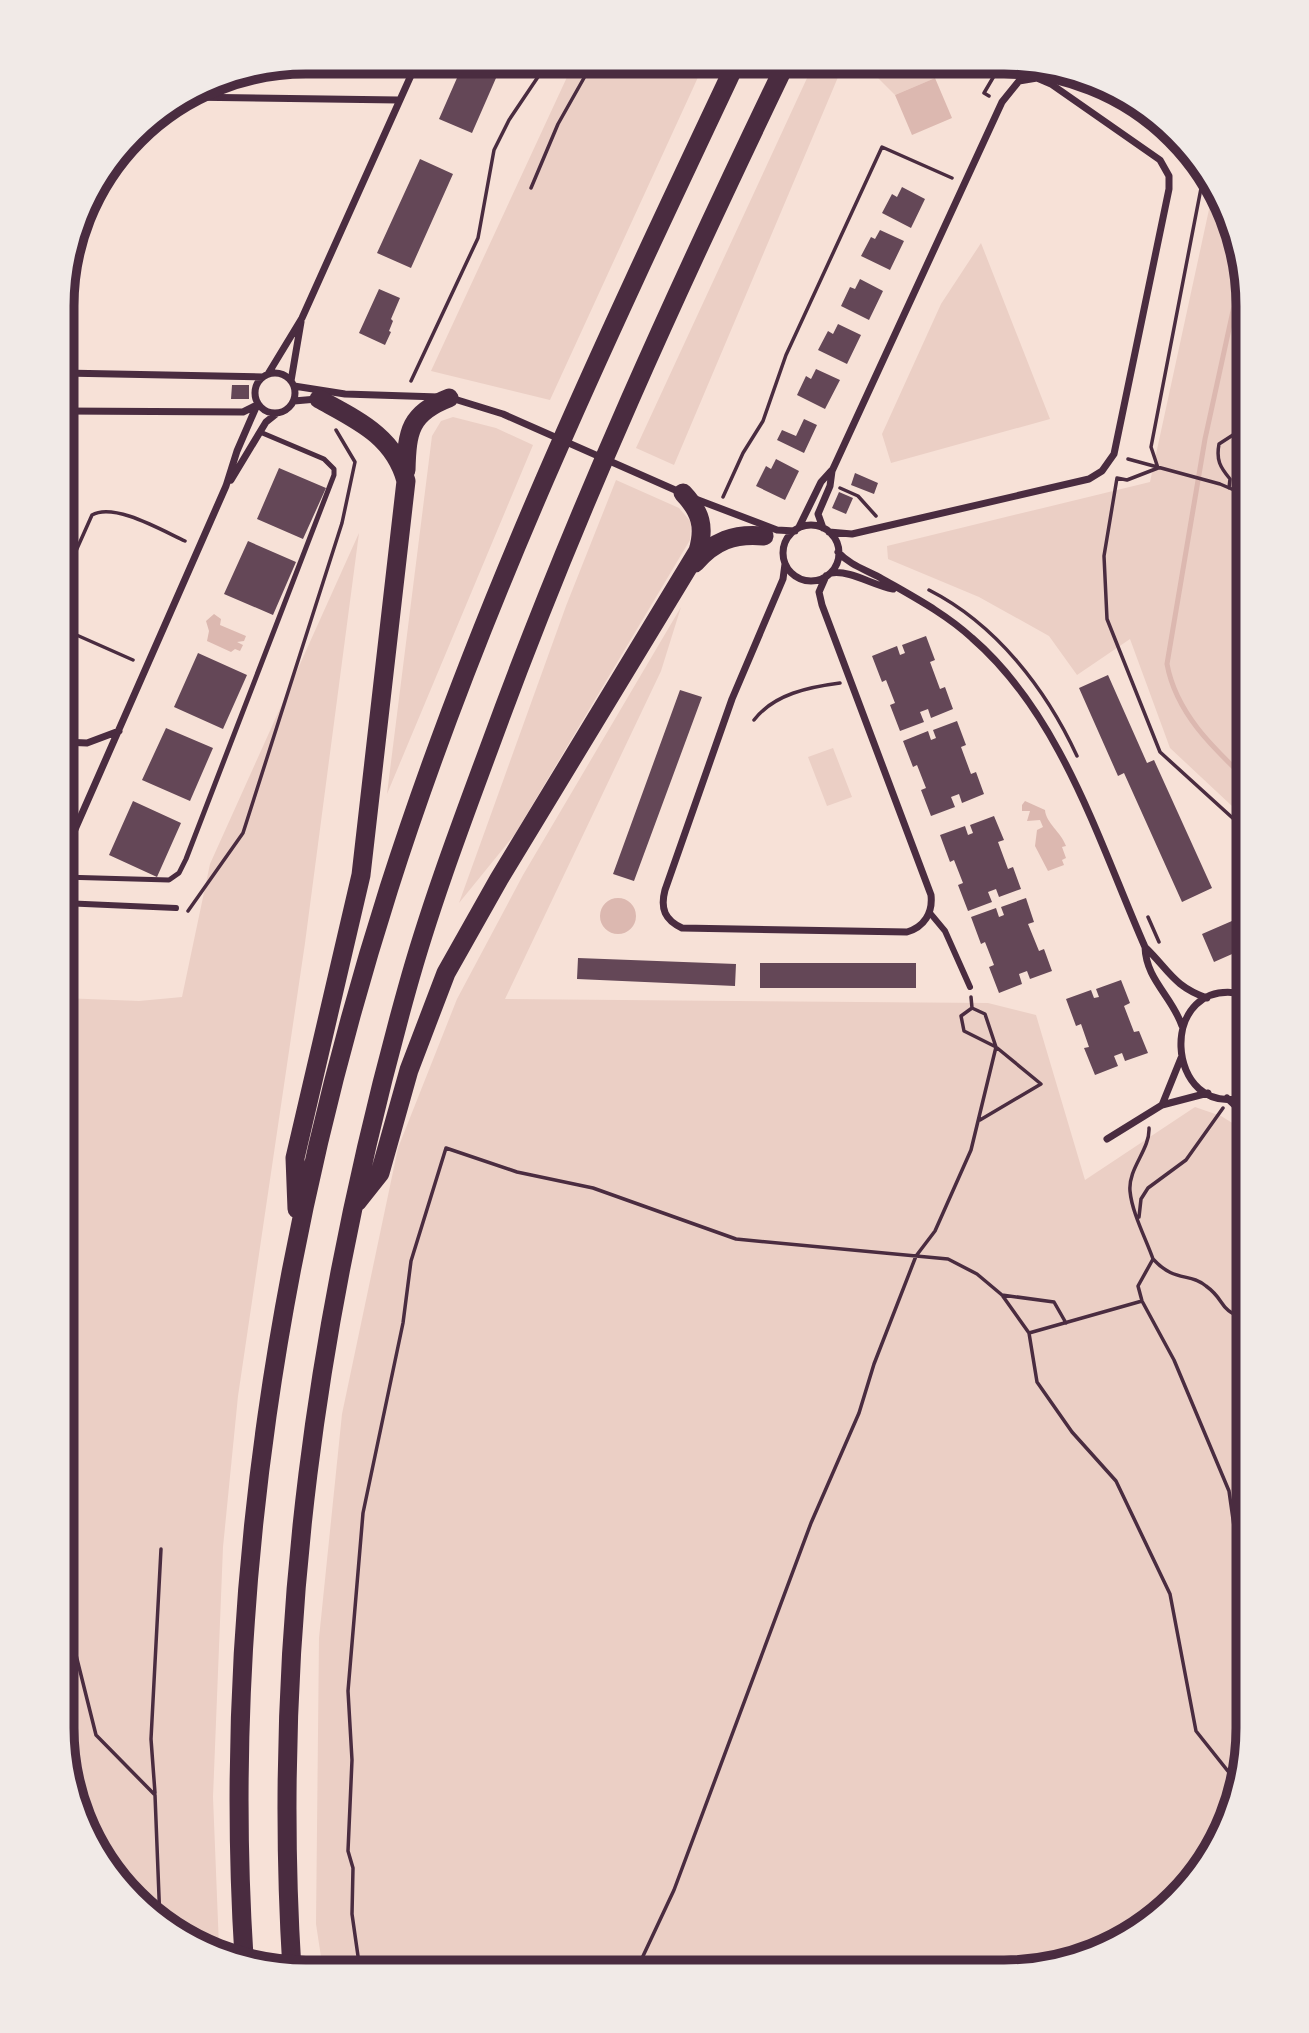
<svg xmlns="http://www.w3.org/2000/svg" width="1309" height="2033" font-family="Overpass,sans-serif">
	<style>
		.green { fill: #ebcfc5 }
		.water { fill: #dcb8b0 }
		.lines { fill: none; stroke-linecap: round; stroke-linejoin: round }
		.stream { stroke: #dcb8b0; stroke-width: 5 }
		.building { fill: #644757 }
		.path { stroke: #4a2c40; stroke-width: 3.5 }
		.service { stroke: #4a2c40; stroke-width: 5 }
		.pedestrian { stroke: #4a2c40; stroke-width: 6 }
		.minor { stroke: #4a2c40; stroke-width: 7 }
		.motorway { stroke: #4a2c40; stroke-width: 19 }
		.rim { fill: none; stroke: #4a2c40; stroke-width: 9 }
	</style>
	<rect width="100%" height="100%" fill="#f7e1d7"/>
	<path class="green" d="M574 62H705L550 400 431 371Z
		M814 63H844L674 465 636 448Z
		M863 63H931L935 78 895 95Z
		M1213 191 1229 212 1248 306V821L1170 748 1130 639 1077 675 1049 636 979 597 888 559 887 546 1150 482Z
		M981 243 1050 419 891 463 882 434 941 304Z
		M453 417 496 428 533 445 387 794 432 436 441 421Z
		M616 480 679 508 691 522 690 540 515 834 459 903 566 606Z
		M359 533 305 943 238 1396 223 1547 213 1797 219 1947 157 1921 80 1821 61 1727 62 998 139 1001 182 997 210 864Z
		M681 607 661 671 505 999 988 1003 1036 1015 1085 1180 1195 1107 1221 1116 1247 1132V1743L1235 1806 1197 1876 1097 1953 1004 1972 323 1970 316 1924 319 1638 342 1414 398 1148 457 999 523 875Z
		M833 748 852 797 827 806 808 757Z"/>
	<path class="water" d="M935 78 952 118 912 135 895 95Z
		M214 614 221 619 220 625 246 636 244 641 237 642 243 645 240 651 235 649 231 652 207 641 209 631 206 621Z
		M1025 801 1045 810C1046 823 1061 832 1066 846L1062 847 1066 858 1062 860 1064 865 1048 871 1035 846 1037 830 1043 827 1040 820 1027 821 1030 811H1022V805Z
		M600 916a18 18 0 1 1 36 0a18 18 0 1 1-36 0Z"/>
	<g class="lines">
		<path class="stream" d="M1241 274 1205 439 1167 664C1176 713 1213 748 1248 781"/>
	</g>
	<path class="building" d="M464 62H503L472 133 439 119Z
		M420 159 453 174 411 268 377 253Z
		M902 187 925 199 911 228 882 213 892 194 897 197Z
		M880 230 904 241 890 270 861 256 871 237 875 239Z
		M860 279 883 291 869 320 841 306 850 287 855 289Z
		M379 289 400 298 391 319 393 321 389 331 391 332 385 345 359 333Z
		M838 324 861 335 847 364 818 350 828 331 833 334Z
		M816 369 840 380 825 409 797 395 806 376 811 379Z
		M232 385H249V399H231Z
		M804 419 817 425 804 453 777 440 782 430 796 436Z
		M776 459 799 471 785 500 756 486 766 466 771 469Z
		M279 468 326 488 303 539 257 519Z
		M855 473 878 483 874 494 851 485Z
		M839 492 853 498 846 514 832 508Z
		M248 541 296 562 273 615 224 594Z
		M926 636 935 660 930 662 940 689 945 687 953 709 931 718 928 709 920 712 924 722 900 731 890 705 895 703 886 680 882 682 872 656 897 646 900 655 905 653 902 645Z
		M198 653 247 675 223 729 174 707Z
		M1108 675 1147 763 1154 760 1212 888 1182 902 1124 773 1118 776 1079 688Z
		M680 690 702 697 634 881 613 874Z
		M957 721 966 745 961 747 971 774 976 772 984 794 962 803 959 794 951 797 955 807 931 816 921 790 926 788 917 765 913 767 903 741 928 731 931 740 936 738 933 730Z
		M166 728 213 748 190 801 142 780Z
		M133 801 181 823 157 877 109 855Z
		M994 816 1004 840 998 842 1008 869 1013 867 1021 889 999 897 996 889 988 892 992 902 968 911 958 885 963 883 954 860 950 862 940 835 965 826 968 835 973 833 970 825Z
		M1026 898 1034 922 1028 924 1039 951 1044 949 1052 971 1030 979 1027 971 1019 974 1022 984 999 993 989 967 994 965 985 942 981 944 971 917 996 908 999 917 1004 915 1001 907Z
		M1248 914V947L1214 962 1202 934Z
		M578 958 736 964 735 986 577 979Z
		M760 963H916V988H760Z
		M1121 980 1130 1003 1124 1006 1134 1032 1139 1031 1148 1053 1125 1061 1122 1053 1114 1056 1118 1066 1095 1075 1084 1048 1089 1047 1081 1024 1076 1026 1066 999 1091 990 1094 998 1099 997 1096 989Z"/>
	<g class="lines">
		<path class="path" d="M989 96 984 93 994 76 1010 63
			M1145 109 1156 116
			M1203 178 1151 447 1158 468 1127 480 1117 478 1104 556 1107 619 1160 752 1248 832
			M531 188 558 124 593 62
			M411 381 478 238 494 150 509 120 548 62
			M1128 459 1220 484 1248 496
			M840 488 858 496 876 516
			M1229 488 1230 479C1220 467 1216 460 1219 444L1236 433 1242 408
			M723 497 743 453 763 421 786 355 882 147 952 178
			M63 580 92 515C114 502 163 531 185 541
			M929 590C996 624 1046 689 1077 756
			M63 629 133 660
			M754 720C774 694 809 687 840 683
			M63 791H75
			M63 803 68 791
			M188 911 243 833 342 523 355 462 336 430
			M1148 917 1159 942
			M972 1008 961 1016 964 1031 996 1047 1041 1084 980 1120
			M1149 1128C1150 1150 1128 1168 1130 1191 1132 1213 1146 1239 1153 1259L1138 1286 1142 1301 1174 1360 1229 1491 1247 1618
			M1139 1217 1141 1199 1148 1188 1186 1160 1223 1108
			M1153 1259C1175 1283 1189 1272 1206 1286 1227 1301 1216 1309 1247 1320
			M1002 1295 1054 1302 1066 1323
			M1029 1333 1142 1301
			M61 1643 76 1655 96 1735 155 1795 160 1922
			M155 1793 151 1739 161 1549
			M360 1970 352 1914 353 1868 348 1851 352 1760 348 1691 363 1513 403 1323 411 1261 446 1148 517 1172 593 1188 736 1239 948 1259 977 1274 1002 1295 1029 1333 1037 1382 1072 1432 1116 1481 1170 1594 1196 1731 1239 1785
			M636 1971 674 1890 811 1523 859 1413 874 1364 916 1256 935 1231 971 1150 996 1047 985 1014 972 1008 971 997"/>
		<path class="service" d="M62 877 169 880 179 873 186 859 334 475V469L324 459 260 432"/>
		<path class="pedestrian" d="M62 903 176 908
			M930 913 945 931 970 987"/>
		<path class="minor" d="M184 97 398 100
			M255 393a20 20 0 1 1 40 0a20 20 0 1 1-40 0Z
			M63 373 263 377
			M268 374 302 318 417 62
			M291 381 301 322
			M294 386 345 394 439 397
			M451 398 503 414 682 493
			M294 401 317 399
			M63 411 243 412 257 405
			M231 480 266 422 276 414
			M693 498 777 530 795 531
			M783 553a28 28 0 1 1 56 0a28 28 0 1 1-56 0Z
			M799 527 821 482 831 471
			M823 528 818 514 830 486 832 471 1002 102 1019 81 1037 78 1051 84 1160 160 1169 176V189L1114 454 1102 471 1089 479 852 534 829 532
			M838 552C850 565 864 569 879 577 910 595 945 613 972 638 1061 715 1099 842 1145 947 1146 980 1172 996 1182 1026
			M785 564 783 579 732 699 665 890C660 909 665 920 682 928L907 932C924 927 933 913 931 895L822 605 819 592 826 576
			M831 573C851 570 872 585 893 589
			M63 742 87 743 119 731
			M62 859 226 486 237 451 257 405
			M1145 947C1169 970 1173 986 1207 998
			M1247 1096C1164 1124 1154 971 1247 995
			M1227 1098 1247 1117
			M1162 1105 1208 1093
			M1107 1139 1162 1105 1181 1058"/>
		<path class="motorway" d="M406 470C407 431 410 413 449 398
			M695 563C714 541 734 533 764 536
			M357 1202 380 1173 409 1070 446 973 499 879 698 551C705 527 701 512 683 493
			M297 1209 295 1158 361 875 406 481C394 436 357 420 319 399
			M244 1957C221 1597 280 1231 389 888 480 603 609 332 736 63
			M292 1970C271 1634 317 1312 407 989 430 906 461 824 491 743 576 510 679 285 786 63"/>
	</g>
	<path d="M0 0H1309V2033H0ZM306 74H1004A232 232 0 0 1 1236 306V1728A232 232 0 0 1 1004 1960H306A232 232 0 0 1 74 1728V306A232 232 0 0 1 306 74Z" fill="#f1eae7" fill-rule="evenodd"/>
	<path class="rim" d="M306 74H1004A232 232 0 0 1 1236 306V1728A232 232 0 0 1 1004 1960H306A232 232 0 0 1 74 1728V306A232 232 0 0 1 306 74Z"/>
</svg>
